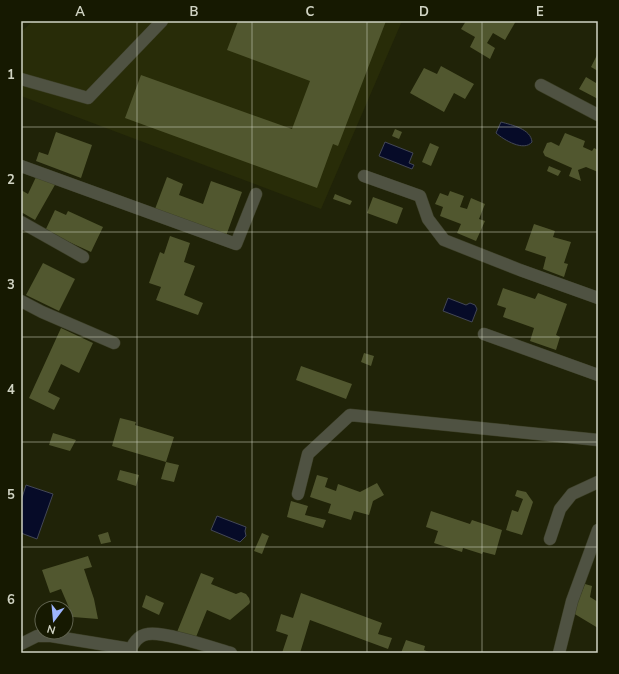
<svg xmlns="http://www.w3.org/2000/svg" width="619" height="674" font-family="'Nunito Sans',sans-serif">
	<style>
		.built { fill: #282c08 }
		.water { fill: #060b28; stroke: #434756 }
		.building { fill: #51572f }
		.lines { fill: none; stroke-linecap: round; stroke-linejoin: round }
		.minor-casing { stroke: #3c3f26; stroke-width: 13 }
		.minor { stroke: #4f5242; stroke-width: 12 }
		.grid { fill: none; stroke: #d0d3c3; stroke-width: 1; stroke-opacity: 0.55 }
		.neatline { fill: none; stroke: #d0d3c3; stroke-width: 1.5 }
		.grid-label { font-size: 13px; text-anchor: middle; font-weight: bold; fill: #d0d3c3 }
	</style>
	<rect width="100%" height="100%" fill="#202308"/>
	<path class="built" d="M33 21H402L321 209 21 96V32Z"/>
	<path class="water" d="M501 122C512 125 531 129 532 142 524 152 504 140 496 133Z
		M385 142 413 153 409 163 414 165 412 169 379 156Z
		M448 298 466 305 470 303 475 305 477 309 472 322 443 311Z
		M26 485 53 494 37 539 21 533V501Z
		M217 516 246 527 245 531 246 536 240 542 211 530Z"/>
	<path class="building" d="M238 21H386L338 146 333 144 317 188 125 118 141 75 292 129 310 81 227 50Z
		M466 21H516L505 40 493 33 487 43 495 48 490 59 470 47 475 37 461 29Z
		M598 53V71L591 67Z
		M441 66 474 84 465 99 454 93 444 112 410 93 424 68 437 74Z
		M586 77 596 83 598 78V99L579 89Z
		M395 129 402 132 399 139 392 136Z
		M56 132 92 145 81 178 36 161 39 152 48 155Z
		M565 133 585 141 583 147 592 151 594 148 598 150V172L586 167 578 170 581 181 569 176 572 168 545 156 543 152 547 143 551 142 559 146Z
		M430 143 439 147 431 166 422 162Z
		M549 166 561 171 558 176 547 171Z
		M36 177 56 183 35 220 21 212V190L28 194Z
		M167 177 183 184 179 195 203 204 211 181 242 192 226 236 155 209Z
		M450 191 464 196 460 207 467 209 471 198 485 204 479 219 485 221 476 241 457 233 461 224 440 216 443 207 435 204 440 193 448 196Z
		M335 194 352 201 350 205 333 199Z
		M373 197 403 208 397 224 367 213Z
		M55 210 66 215 68 211 103 227 91 252 45 231Z
		M534 224 555 231 553 237 571 242 564 263 568 264 564 277 543 269 546 257 525 250Z
		M170 236 190 243 184 262 195 266 184 295 203 303 198 315 156 300 161 287 149 283 160 252 164 254Z
		M43 263 75 279 59 311 26 295Z
		M503 288 535 299 538 293 567 304 556 335 560 337 556 350 530 341 534 328 503 317 506 308 497 305Z
		M61 328 93 343 79 373 61 364 48 392 60 398 54 410 29 398Z
		M364 353 374 356 371 366 361 362Z
		M301 366 352 384 346 399 296 380Z
		M120 418 136 422 135 425 174 437 166 462 112 446Z
		M53 433 76 440 70 451 49 445Z
		M166 462 179 465 174 482 161 479Z
		M120 470 139 475 136 486 117 480Z
		M317 475 328 478 325 487 336 491 338 484 360 492 377 483 384 495 373 501 369 515 354 511 351 520 328 513 331 504 310 497Z
		M517 490 526 492 533 502 522 535 506 530 512 510 518 512 523 499 515 496Z
		M291 501 308 506 305 515 326 520 323 528 287 517Z
		M431 511 470 524 472 520 502 530 495 555 483 552 482 554 463 548 462 552 434 543 438 531 426 527Z
		M108 532 111 542 101 544 98 535Z
		M262 533 269 536 262 554 254 551Z
		M88 556 92 567 84 569 94 599 98 619 73 617 61 589 50 593 42 570Z
		M201 573 214 578 211 584 236 594 241 592 246 594 249 598 250 602 249 604 230 620 207 610 196 637 177 632Z
		M585 584 592 586 590 597 598 602V628L573 613Z
		M301 593 382 623 378 634 392 638 388 649 310 620 300 653H282L288 635 276 631 281 614 293 618Z
		M146 595 164 603 159 615 142 607Z
		M406 640 425 646 424 650 431 653H401Z"/>
	<g class="lines">
		<g class="minor-casing">
			<path id="minor" d="M21 79 88 98 162 21
				M541 85 598 115
				M21 166 236 244 256 194
				M364 176 420 196 428 219 444 240 520 270 598 298
				M21 222 83 257
				M21 301 42 312 114 343
				M484 334 598 375
				M298 494 308 454 350 415 598 440
				M550 539 560 509 572 494 598 482
				M21 644 37 636H51L131 649
				M131 653C131 644 139 635 148 634 164 631 214 648 231 653
				M559 653 572 601 598 530"/>
		</g>
		<use href="#minor" class="minor"/>
	</g>
	<path class="grid" d="M137 21V653M252 21V653M367 21V653M482 21V653M21 127H598M21 232H598M21 337H598M21 442H598M21 547H598"/>
	<rect width="619" height="674" fill="none" stroke="#161901" stroke-width="44"/>
	<g transform="translate(54 620) rotate(196)"><circle r="19" fill="#161901" stroke="#60634f"/>
	<path d="M0-3L7 15L0 10L-7 15Z" fill="#9db4fd"/>
	<text y="-6" font-size="11" font-weight="bold" text-anchor="middle" fill="#d0d3c3">N</text>
	</g>
	<rect x="22" y="22" width="575" height="630" class="neatline"/>
	<g class="grid-label">
		<text x="80" y="16">A</text>
		<text x="194" y="16">B</text>
		<text x="310" y="16">C</text>
		<text x="424" y="16">D</text>
		<text x="540" y="16">E</text>
		<text x="11" y="79">1</text>
		<text x="11" y="184">2</text>
		<text x="11" y="289">3</text>
		<text x="11" y="394">4</text>
		<text x="11" y="499">5</text>
		<text x="11" y="604">6</text>
	</g>
</svg>
